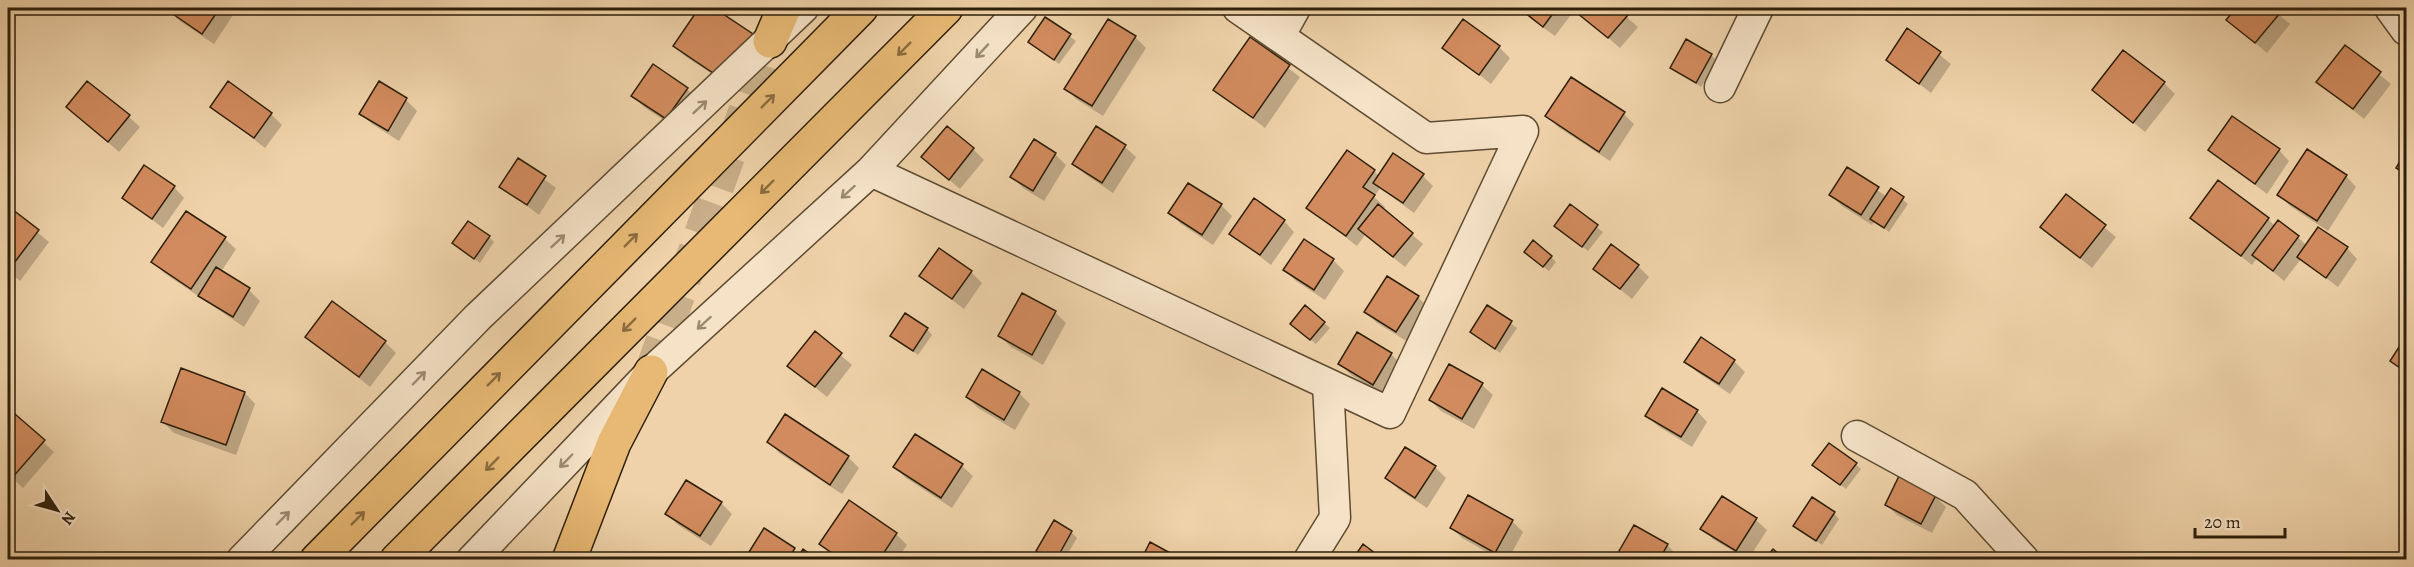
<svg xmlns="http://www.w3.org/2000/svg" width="2414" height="567" font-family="Alegreya,serif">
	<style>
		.shadow { fill: #0003 }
		.building { fill: #d18b5e; stroke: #2e1f0a; stroke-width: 1.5 }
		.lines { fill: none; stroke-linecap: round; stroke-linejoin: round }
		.major-tunnel { stroke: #c8ae89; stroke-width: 33; stroke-dasharray: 33 16; stroke-linecap: butt }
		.minor-casing { stroke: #5e4c32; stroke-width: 33 }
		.major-casing { stroke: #2e1f0a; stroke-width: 36 }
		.highway-casing { stroke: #2e1f0a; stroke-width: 36 }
		.minor { stroke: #f5e2c7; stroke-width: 30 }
		.major { stroke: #e8b974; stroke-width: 33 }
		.highway { stroke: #e8b974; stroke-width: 33 }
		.oneway { stroke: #8b6c3f }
		.oneway2 { stroke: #9b8a72 }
	</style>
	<rect width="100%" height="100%" fill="#efd2a9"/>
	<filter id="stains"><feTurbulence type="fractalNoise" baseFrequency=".00333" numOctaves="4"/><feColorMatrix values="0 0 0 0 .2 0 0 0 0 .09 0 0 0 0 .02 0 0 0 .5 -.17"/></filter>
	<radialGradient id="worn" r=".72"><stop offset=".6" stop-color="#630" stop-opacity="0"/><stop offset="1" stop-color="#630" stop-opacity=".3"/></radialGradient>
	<path class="shadow" d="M170 8H231L235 12 214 44 180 21 169 10Z
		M701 8H711L752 35 763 46 734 88 686 57 675 46Z
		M1521 8H1576L1555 36 1531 19Z
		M1584 8H1616L1638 27 1620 48 1579 13Z
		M2238 8H2271L2290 24 2267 53 2228 20Z
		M1046 19 1076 41 1059 64 1030 42Z
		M1908 30 1951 64 1931 93 1888 60Z
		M1135 37 1146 48 1103 116 1076 99 1066 88Z
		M1250 39 1300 77 1265 128 1215 89Z
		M1444 47H1499L1510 58 1491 84Z
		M2345 47 2391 84 2364 119 2318 82Z
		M1711 55 1717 61 1701 87 1671 67Z
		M379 83 406 100 417 111 399 141 372 124 361 114Z
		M2164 83 2175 94 2145 132 2094 90Z
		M687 89 697 100 677 129 644 107 633 96Z
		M212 106 271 114 282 125 265 148Z
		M68 107 129 117 140 127 119 152Z
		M1624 114 1634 124 1610 161 1558 127 1547 116Z
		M1125 147 1136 157 1113 193 1085 174 1074 163Z
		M973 149 984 160 960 189 923 157Z
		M2209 150H2279L2289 161 2267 194Z
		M1055 154 1066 165 1044 201 1023 188 1012 177Z
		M519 160 556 188 539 215 501 186Z
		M1847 169 1887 197 1891 190 1908 204 1889 232 1875 221 1872 225 1842 206 1831 195Z
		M1374 171 1379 176H1423L1433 186 1414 213 1380 188 1374 197 1385 207 1383 210 1423 244 1405 267 1365 235 1357 246 1307 208Z
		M2346 176 2356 187 2328 231 2290 206 2279 195Z
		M174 187 184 198 163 228 124 198Z
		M2066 196 2116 237 2092 268 2042 227Z
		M1221 205 1232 216 1213 245 1181 224 1170 213Z
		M1570 206 1603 232 1588 251 1556 226Z
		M8 208 49 242 20 281 8 271Z
		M187 213 225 239 236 249 221 272 249 290 260 301 244 327 164 273 153 262Z
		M2192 218 2268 219 2275 226 2298 237 2307 246 2347 248 2357 259 2338 287 2301 259 2284 281 2257 258 2252 265Z
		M1284 221 1294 232 1271 265 1231 234Z
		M489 237 494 242 480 263 454 243Z
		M1531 257H1551L1556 262 1549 271Z
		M1333 260 1344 271 1325 300 1296 281 1285 270Z
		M1638 266 1649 277 1632 299 1595 269Z
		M971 272 982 283 964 309 921 276Z
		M1418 297 1429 308 1408 342 1377 323 1366 312Z
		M1488 307 1517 328 1500 353 1472 332Z
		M1055 312 1066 323 1043 365 1011 347 1000 336Z
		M1324 323 1330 328 1316 344 1297 329Z
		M927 329 932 335 918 355 892 336Z
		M815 333 852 365 827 397 789 366Z
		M307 337 385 342 396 353 370 387Z
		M2406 338V374L2392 361Z
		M1391 354 1402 365 1384 395 1351 375 1340 364Z
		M1686 361H1734L1745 372 1730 394 1697 372Z
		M1482 385 1493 395 1474 429 1441 411 1430 400Z
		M245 393 255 404 236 455 174 433 163 422Z
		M1019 393 1030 404 1015 430 978 408 967 397Z
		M8 410 54 452 23 488 8 474Z
		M1697 411 1707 422 1692 447 1658 426 1647 416Z
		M786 416 848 457 859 468 842 494 779 453 769 442Z
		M1856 464 1861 469 1846 489 1820 470Z
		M962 466 973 476 952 508 906 478 895 467Z
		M1435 467 1446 478 1427 508 1398 489 1387 478Z
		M1935 496 1946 507 1932 533 1897 515 1886 504Z
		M721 503 732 514 711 546 678 525 667 514Z
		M1834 513 1839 519 1822 545 1795 526Z
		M1756 520 1767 530 1748 560 1713 539 1702 529Z
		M1512 521 1523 532 1508 560H1501L1462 538 1452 528Z
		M764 530 800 556 817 560H745Z
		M1071 532 1077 538 1064 560H1050L1038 550Z
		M896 534 907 545 897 560H839L821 544Z
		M1667 545 1678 556 1676 560 1617 558Z"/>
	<path class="building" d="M168 8H220L202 34 167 10Z
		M699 8H714L753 34 722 79 673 46Z
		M1519 8H1557L1543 27Z
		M1582 8H1619L1628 15 1608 38 1577 13Z
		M2236 8H2274L2280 13 2255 43 2226 20Z
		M1045 17 1071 34 1054 60 1028 42Z
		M1108 19 1136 36 1092 106 1064 89Z
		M1463 19 1500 46 1479 75 1442 48Z
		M1907 28 1941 52 1919 84 1886 60Z
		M1250 37 1290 65 1253 118 1213 90Z
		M1686 39 1712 54 1696 83 1670 68Z
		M2345 45 2381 72 2353 109 2316 82Z
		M2123 50 2165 82 2133 123 2092 90Z
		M653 64 688 88 666 119 631 96Z
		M1571 77 1625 112 1599 152 1545 116Z
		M87 81 130 115 108 142 66 107Z
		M228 81 272 113 254 138 210 107Z
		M379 81 407 98 388 131 359 114Z
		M2232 116 2280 149 2255 184 2208 150Z
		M947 126 974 148 949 180 921 157Z
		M1096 126 1126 145 1102 183 1072 164Z
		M1034 139 1056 153 1033 191 1010 177Z
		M2307 149 2347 175 2317 221 2277 195Z
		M1347 150 1375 170 1363 187 1375 195 1346 236 1306 208Z
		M2406 151V174L2396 168Z
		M1393 153 1424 174 1403 203 1373 183Z
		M518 158 546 176 527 205 499 187Z
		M144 165 175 186 152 219 122 198Z
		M1847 167 1879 187 1861 215 1829 195Z
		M2218 180 2269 218 2241 256 2190 218Z
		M1188 183 1222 204 1202 235 1168 213Z
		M1891 188 1904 197 1884 228 1870 219Z
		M2066 194 2106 225 2080 258 2040 227Z
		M1254 198 1285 220 1260 255 1229 234Z
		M1378 204 1413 233 1393 257 1358 229Z
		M1570 204 1598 225 1582 247 1554 226Z
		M8 206 39 230 8 271Z
		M186 211 226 237 191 289 151 262Z
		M2278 220 2299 236 2273 271 2252 255Z
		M468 221 490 236 474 259 452 243Z
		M2318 227 2348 247 2326 278 2297 257Z
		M1304 239 1334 259 1314 290 1283 270Z
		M1533 240 1552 256 1543 267 1524 252Z
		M1611 244 1639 265 1620 289 1593 269Z
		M939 248 972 271 952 299 919 276Z
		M216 267 250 288 233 317 198 296Z
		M1387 276 1419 296 1396 332 1364 312Z
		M1022 293 1056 311 1032 355 998 336Z
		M332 301 386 341 359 377 305 337Z
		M1305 305 1325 322 1310 340 1290 324Z
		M1487 305 1512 321 1495 349 1470 332Z
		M905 313 928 328 913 351 890 336Z
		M815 331 842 353 815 387 787 366Z
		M1357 332 1392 353 1373 385 1338 364Z
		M2406 336V372L2390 361Z
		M1701 337 1735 360 1719 384 1684 362Z
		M1449 364 1483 383 1462 419 1429 400Z
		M181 368 245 392 226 445 161 422Z
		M982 369 1020 392 1004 420 966 397Z
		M1662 388 1698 410 1681 437 1645 416Z
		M8 408 45 440 12 478 8 474Z
		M785 414 849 456 830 485 767 442Z
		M915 434 963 464 941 498 893 467Z
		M1829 443 1857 463 1840 485 1812 465Z
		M1405 447 1436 466 1415 498 1385 478Z
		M1899 476 1936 495 1921 524 1885 505Z
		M686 480 722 502 700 536 665 514Z
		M1468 495 1513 520 1495 553 1450 528Z
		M1722 496 1757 518 1736 551 1700 529Z
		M1812 497 1835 512 1816 541 1793 526Z
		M849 500 897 533 879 560H842L819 544Z
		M1054 520 1072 531 1056 560H1051L1036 551Z
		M1634 525 1668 544 1659 560 1615 558Z
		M764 528 795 548 788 560H744Z
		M1150 542 1183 560H1141Z
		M1363 544 1384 560H1352Z
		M803 549 819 560H796Z
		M1773 549 1786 560H1764Z"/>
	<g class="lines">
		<path class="major-tunnel" d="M651 372 770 41"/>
		<g class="minor-casing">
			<path id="minor" d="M1238 8 1426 138 1523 131 1390 413 1328 384
				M2390 8 2406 30
				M1280 35 1295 8
				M1720 87 1758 8
				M871 171 1328 384 1335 518 1309 560
				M1857 436 1965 495 2024 560
				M242 560 478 317 803 8
				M472 560 651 372 871 171 1022 8"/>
		</g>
		<g class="major-casing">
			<path id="major" d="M770 41 784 8
				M569 560 614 443 651 372"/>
		</g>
		<g class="highway-casing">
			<path id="highway" d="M317 560 861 8
				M397 560 946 8"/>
		</g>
		<use href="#minor" class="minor"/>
		<use href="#major" class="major"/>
		<use href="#highway" class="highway"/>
	</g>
	<defs><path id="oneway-shaft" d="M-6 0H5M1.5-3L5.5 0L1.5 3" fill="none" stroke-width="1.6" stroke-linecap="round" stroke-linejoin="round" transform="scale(1.5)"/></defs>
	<g class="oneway">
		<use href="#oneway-shaft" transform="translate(904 49) rotate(135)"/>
		<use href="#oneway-shaft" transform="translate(768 101) rotate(-45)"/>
		<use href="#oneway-shaft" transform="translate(767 187) rotate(135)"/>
		<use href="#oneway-shaft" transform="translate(631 240) rotate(-45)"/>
		<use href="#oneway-shaft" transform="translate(629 325) rotate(135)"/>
		<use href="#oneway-shaft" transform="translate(494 379) rotate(-45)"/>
		<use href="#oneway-shaft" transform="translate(492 464) rotate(135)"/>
		<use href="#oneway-shaft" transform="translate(358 518) rotate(-45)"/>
	</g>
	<g class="oneway2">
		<use href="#oneway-shaft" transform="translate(982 51) rotate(133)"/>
		<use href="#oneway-shaft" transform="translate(700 107) rotate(-43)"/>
		<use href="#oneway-shaft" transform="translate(848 192) rotate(138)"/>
		<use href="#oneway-shaft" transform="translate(558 241) rotate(-43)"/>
		<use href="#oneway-shaft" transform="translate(704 323) rotate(138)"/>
		<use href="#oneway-shaft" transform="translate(419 378) rotate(-46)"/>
		<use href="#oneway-shaft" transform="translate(566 461) rotate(134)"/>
		<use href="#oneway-shaft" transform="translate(283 518) rotate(-46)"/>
	</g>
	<rect width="2414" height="567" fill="none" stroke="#efd2a9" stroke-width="30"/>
	<rect x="9" y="9" width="2396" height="549" fill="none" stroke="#2e1f0a" stroke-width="3"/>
	<rect x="15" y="15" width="2384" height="537" fill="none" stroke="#2e1f0a" stroke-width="1.5"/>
	<g transform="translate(57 510) rotate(126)" stroke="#f5e2c7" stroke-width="4.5" paint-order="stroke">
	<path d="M0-4.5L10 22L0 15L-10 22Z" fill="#2e1f0a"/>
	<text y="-9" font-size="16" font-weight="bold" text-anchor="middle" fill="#2e1f0a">N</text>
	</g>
	<path d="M2195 528v9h90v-9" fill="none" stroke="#2e1f0a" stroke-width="3"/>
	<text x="2204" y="528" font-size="18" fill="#2e1f0a" stroke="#f5e2c7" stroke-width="4.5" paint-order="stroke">20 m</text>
	<rect width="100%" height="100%" filter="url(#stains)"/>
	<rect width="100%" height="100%" fill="url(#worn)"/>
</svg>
